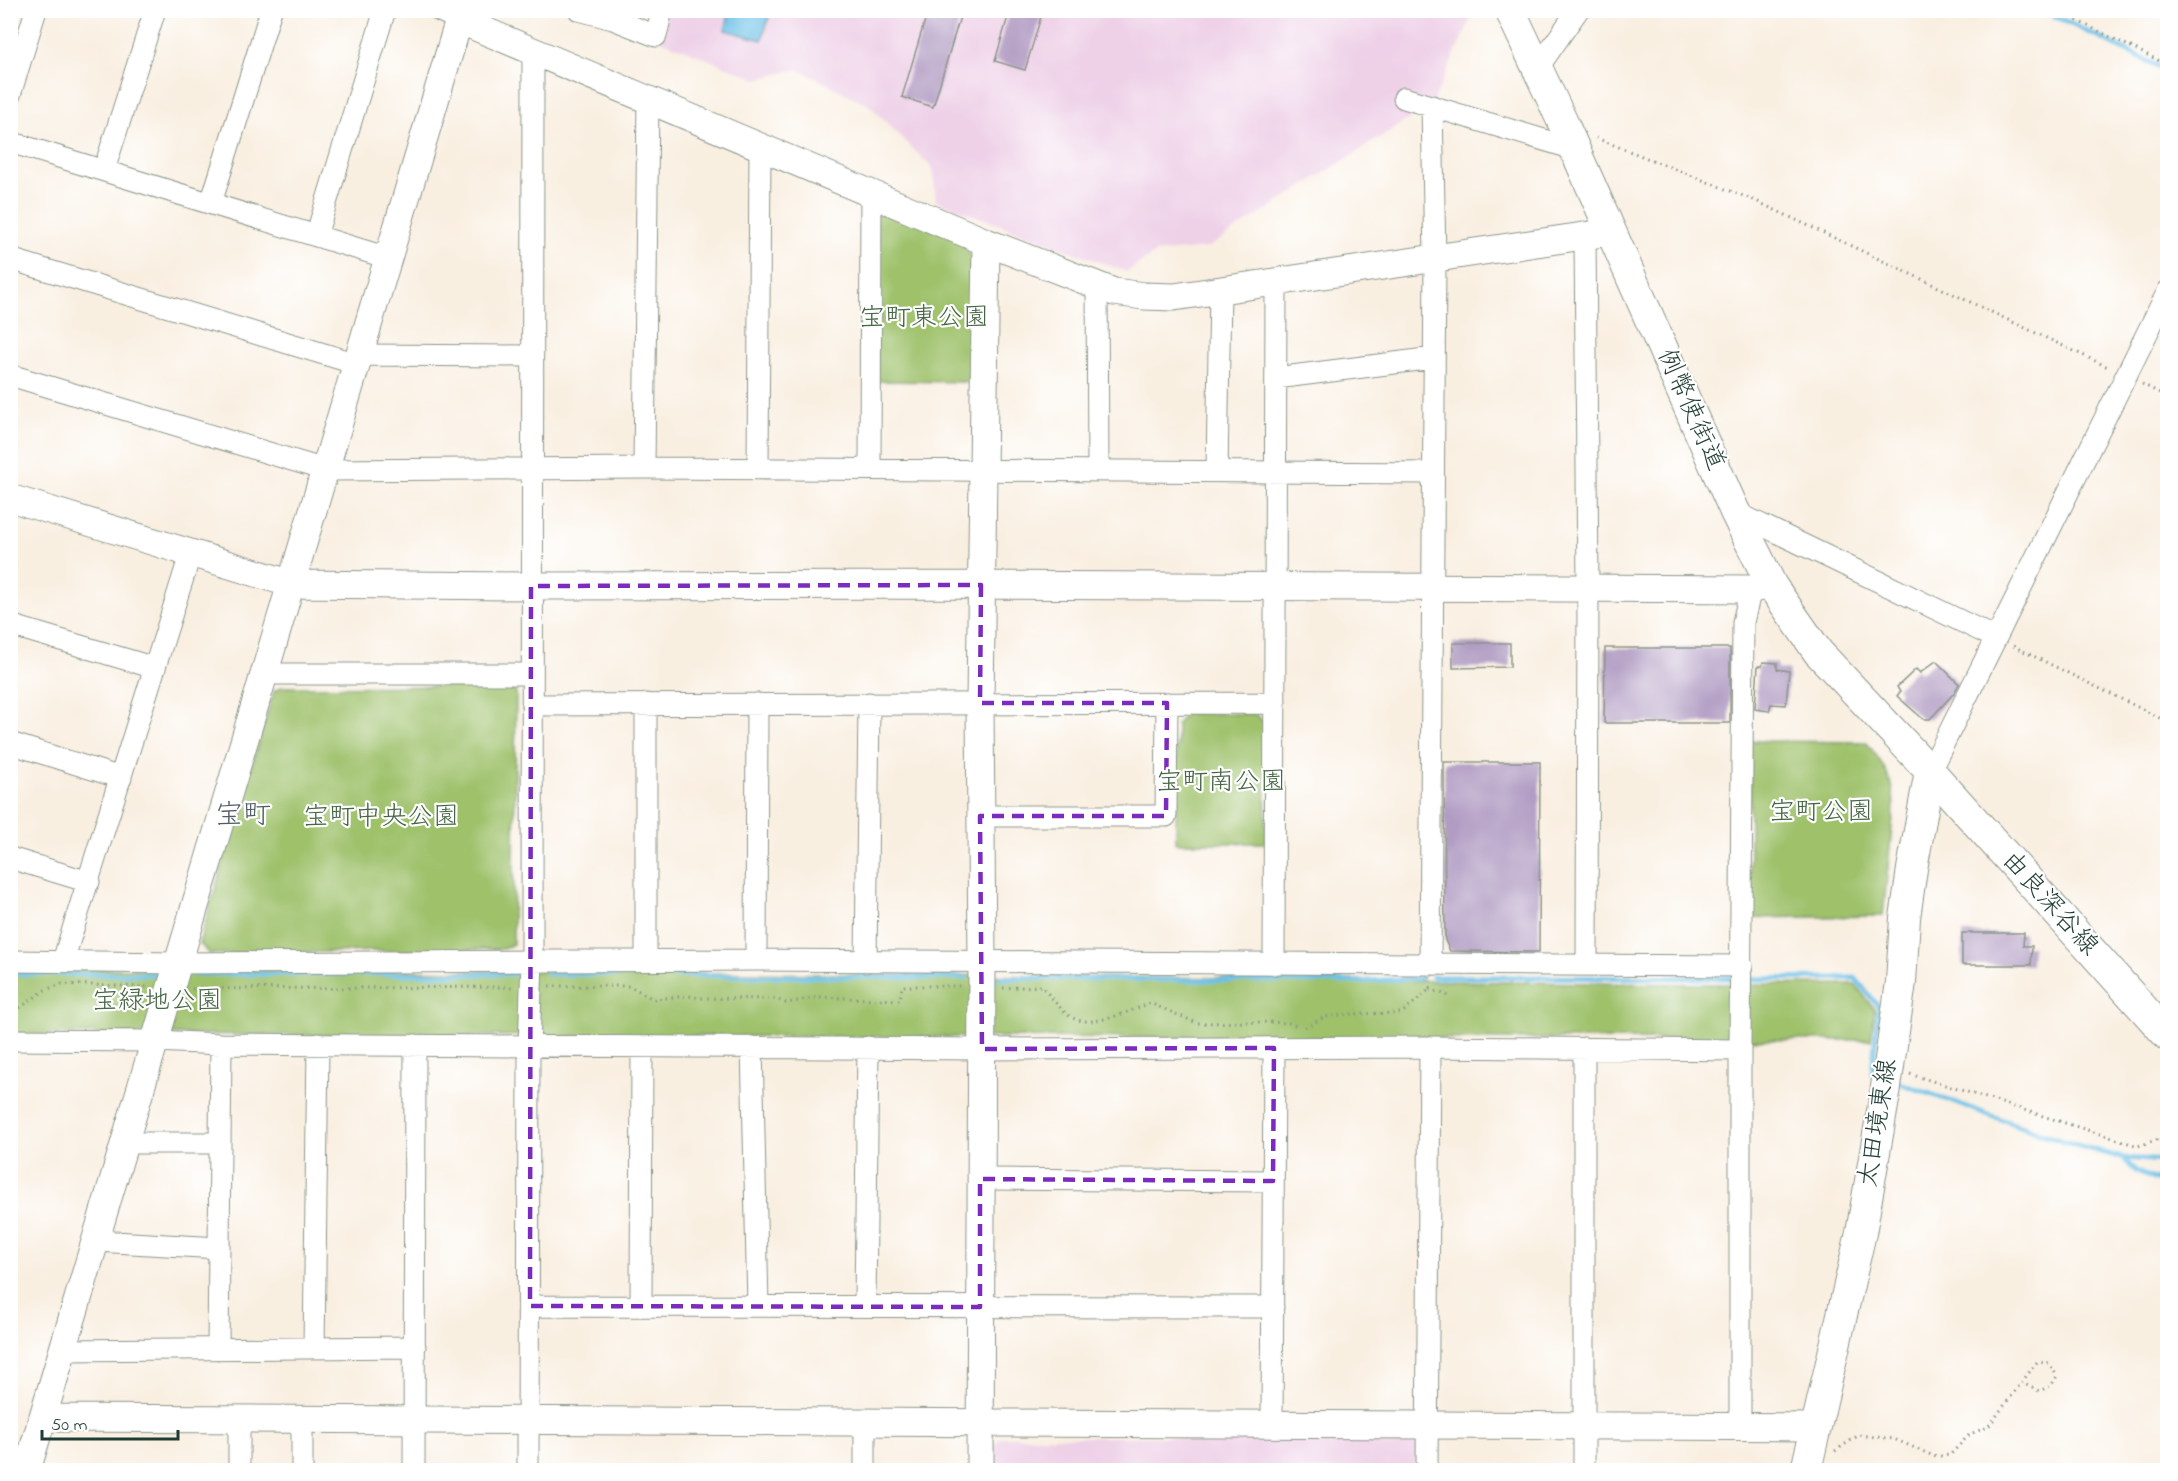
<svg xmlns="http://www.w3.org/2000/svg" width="2178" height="1481" font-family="'Indie Flower','Klee One',sans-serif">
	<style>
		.built { fill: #eed0e7 }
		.green { fill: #9ec16a; stroke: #5e7f4f; stroke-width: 1.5 }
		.water { fill: #69c0e6; stroke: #447e8d; stroke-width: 1.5 }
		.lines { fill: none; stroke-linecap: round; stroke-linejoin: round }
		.stream { stroke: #69c0e6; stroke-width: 5 }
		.building { fill: #b19cc3 }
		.minor-casing { stroke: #8c968a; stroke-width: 23 }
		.tertiary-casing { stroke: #8c968a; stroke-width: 29 }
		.secondary-casing { stroke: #8c968a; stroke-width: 32 }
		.path { stroke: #8c968a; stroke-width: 3; stroke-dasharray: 1.5 4.5; stroke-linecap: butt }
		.minor { stroke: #fff; stroke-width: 21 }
		.tertiary { stroke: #fff; stroke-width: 27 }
		.secondary { stroke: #fff; stroke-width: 30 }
		.marked { fill: none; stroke: #7b2cbf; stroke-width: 4.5; stroke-dasharray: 12 8; stroke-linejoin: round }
		.labels { text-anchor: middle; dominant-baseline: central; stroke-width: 4.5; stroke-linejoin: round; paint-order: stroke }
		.park-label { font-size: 26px; fill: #456544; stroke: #fff }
		.street-label { font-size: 26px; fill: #1f3d34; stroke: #fff }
		.quarter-label { font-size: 28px; fill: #525e66; stroke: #fff }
	</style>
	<rect width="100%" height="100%" fill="#fff"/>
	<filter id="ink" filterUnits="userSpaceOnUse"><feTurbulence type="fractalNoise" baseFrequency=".0167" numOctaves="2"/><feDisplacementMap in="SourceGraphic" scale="12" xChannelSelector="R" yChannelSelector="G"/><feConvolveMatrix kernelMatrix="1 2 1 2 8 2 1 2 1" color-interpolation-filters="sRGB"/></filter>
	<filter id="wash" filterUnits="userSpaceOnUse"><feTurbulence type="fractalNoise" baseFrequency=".008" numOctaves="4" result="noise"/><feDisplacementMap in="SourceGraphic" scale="24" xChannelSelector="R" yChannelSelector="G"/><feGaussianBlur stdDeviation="1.35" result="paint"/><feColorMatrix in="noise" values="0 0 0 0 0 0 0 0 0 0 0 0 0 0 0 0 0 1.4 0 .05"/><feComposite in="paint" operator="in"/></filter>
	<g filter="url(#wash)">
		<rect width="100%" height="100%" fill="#f9efe1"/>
		<path class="built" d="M666 10H1468L1474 12 1432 104 1207 248 1155 253 1127 272 936 201 933 169 869 105 798 69 757 79 660 40Z
			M1002 1437H1409L1419 1446V1470H992V1446Z"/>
		<path class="green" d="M887 209 962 241 971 257V382L876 381V217Z
			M510 686 516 693 513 944 503 949 210 954 199 943 274 691 282 687Z
			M1186 713 1255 714 1265 723 1266 843H1176L1177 724Z
			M1750 741 1866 742C1884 765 1893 777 1894 807L1883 916 1750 918Z
			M11 968C415 970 820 973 1224 978 1435 980 1645 986 1855 984L1875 1010 1871 1040 11 1034Z"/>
		<path class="water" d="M730 11H771L762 40 725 30Z"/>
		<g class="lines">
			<path class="stream" d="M2042 10 2168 71
				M10 974H159
				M193 974H515
				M547 974 966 978
				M1433 977 1734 978
				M999 978 1355 982 1421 978
				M1744 979 1855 978 1879 1007 1872 1073 1877 1075
				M1897 1082 2062 1141 2122 1158 2165 1161 2168 1160
				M2122 1158 2137 1172 2158 1181 2168 1189"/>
		</g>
		<g id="blocks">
			<path class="building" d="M928 10H962L933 107 902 97Z
				M1010 10H1043L1025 70 995 61Z
				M1453 643H1510V667L1453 668Z
				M1605 648H1730V723H1604Z
				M1936 661 1959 684 1954 693 1930 719H1923L1897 696 1900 692 1897 687 1916 669 1920 673Z
				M1763 662 1777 663V669L1789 671 1786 705 1771 704 1769 711 1755 709 1758 666H1762Z
				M1444 762H1540L1539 952 1450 951 1445 940Z
				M1962 933H2024L2023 946H2032L2031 965H1962Z"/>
		</g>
	</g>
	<g filter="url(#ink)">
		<use href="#blocks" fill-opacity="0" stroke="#8c968a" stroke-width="1.5"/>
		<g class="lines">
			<g class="minor-casing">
				<path id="minor" d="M438 10 459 20
					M579 10 613 19 656 36 662 10
					M1537 69 1578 10
					M10 95 36 10
					M1404 98 1574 149
					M10 142 388 258
					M104 170 155 10
					M211 203 271 10
					M316 236 385 10
					M1585 236 1588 588 1587 965
					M10 259 357 364
					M1097 285 1098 470
					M360 355 531 356
					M10 375 325 470 644 468 1432 473
					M1276 378 1434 358
					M644 468 648 98
					M758 469 760 146
					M870 469 871 193
					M1217 470 1220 290
					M1735 512 1996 638
					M10 625 155 668
					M265 674H532
					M646 704V961
					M532 705 1275 703
					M10 743 121 778
					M1930 771 2168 291
					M980 816H1166L1167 703
					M10 858 89 882
					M756 960 757 704
					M10 961 179 963 756 960 1742 966
					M63 961 191 552
					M866 962 869 703
					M1274 964 1276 281
					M1430 965 1435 259 1432 106
					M10 1040 155 1041 221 1044 982 1049 1430 1047 1740 1050
					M752 1047 758 1306
					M1584 1048V1470
					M125 1143H220
					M980 1179 1273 1181
					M96 1241 219 1248
					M865 1305 868 1047
					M530 1306 1273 1307
					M641 1306 642 1047
					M314 1348 318 1044
					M218 1349 221 1044
					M63 1350 415 1347
					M239 1419V1470
					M302 1420V1470
					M1272 1424 1274 1048
					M1740 1426V1050L1743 622 1751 589
					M414 1470 415 1045
					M528 1470 529 1047 532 961 533 50
					M865 1470V1423
					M1427 1470 1430 1047"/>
			</g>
			<g class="tertiary-casing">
				<path id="tertiary" d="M459 20 986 242 1114 292 1144 296 1174 297 1610 232
					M10 498 292 584 531 586 981 585 1751 589 1772 586
					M43 1418 1817 1427
					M27 1470 462 10
					M980 1470 982 962 980 703 986 242"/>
			</g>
			<g class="secondary-casing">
				<path id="secondary" d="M1510 10 1564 125 1735 512 1772 586 1818 652 1930 771 2168 1036
					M1806 1470 1861 1233 1885 1094 1901 982 1905 918 1912 869 1930 771"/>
			</g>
			<path class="path" d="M2055 10 2168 65
				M1596 138 1756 201 2110 368
				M2142 384 2168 397
				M2013 646 2168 722
				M549 986H630L653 999 688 996 701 998 776 999 786 1003 820 997 900 1000 902 986H960
				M1003 988 1041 986C1050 995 1060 1010 1071 1017 1091 1029 1130 1011 1150 1003L1197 1023 1262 1022 1289 1023 1299 1027
				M192 989 512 987
				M1430 989 1452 997
				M10 1015 45 990 62 984 149 987
				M1305 1027 1325 1017 1349 1014 1402 1013 1430 989V982
				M1910 1074 2138 1146 2168 1136
				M1835 1451 1859 1435 1894 1439 1936 1457 1950 1455 1970 1434 1988 1427 2037 1362 2049 1363 2057 1376 2051 1386 2039 1391 2022 1383"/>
			<use href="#minor" class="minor"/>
			<use href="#tertiary" class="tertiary"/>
			<use href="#secondary" class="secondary"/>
		</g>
	</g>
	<path class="marked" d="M981 585 980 703H1167L1166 816H980L982 1049 1274 1048 1273 1181 980 1179V1307L530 1306 531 586Z"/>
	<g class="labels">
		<g class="park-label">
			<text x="924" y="319">宝町東公園</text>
			<text x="1221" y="783">宝町南公園</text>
			<text x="1821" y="813">宝町公園</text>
			<text x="381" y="818">宝町中央公園</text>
			<text x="157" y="1002">宝緑地公園</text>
		</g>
		<g class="street-label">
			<text transform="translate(1690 410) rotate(66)">例幣使街道</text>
			<text transform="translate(2049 904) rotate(48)">由良深谷線</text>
			<text transform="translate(1879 1123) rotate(-81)">太田境東線</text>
		</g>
		<g class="quarter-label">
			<text x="243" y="816">宝町</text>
		</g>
	</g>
	<rect width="2178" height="1481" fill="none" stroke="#fff" stroke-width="36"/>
	<path d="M42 1430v9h136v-9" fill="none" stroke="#1f3d34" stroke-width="3"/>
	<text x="51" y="1430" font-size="18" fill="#1f3d34" stroke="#ffffff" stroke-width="4.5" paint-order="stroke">50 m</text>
</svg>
